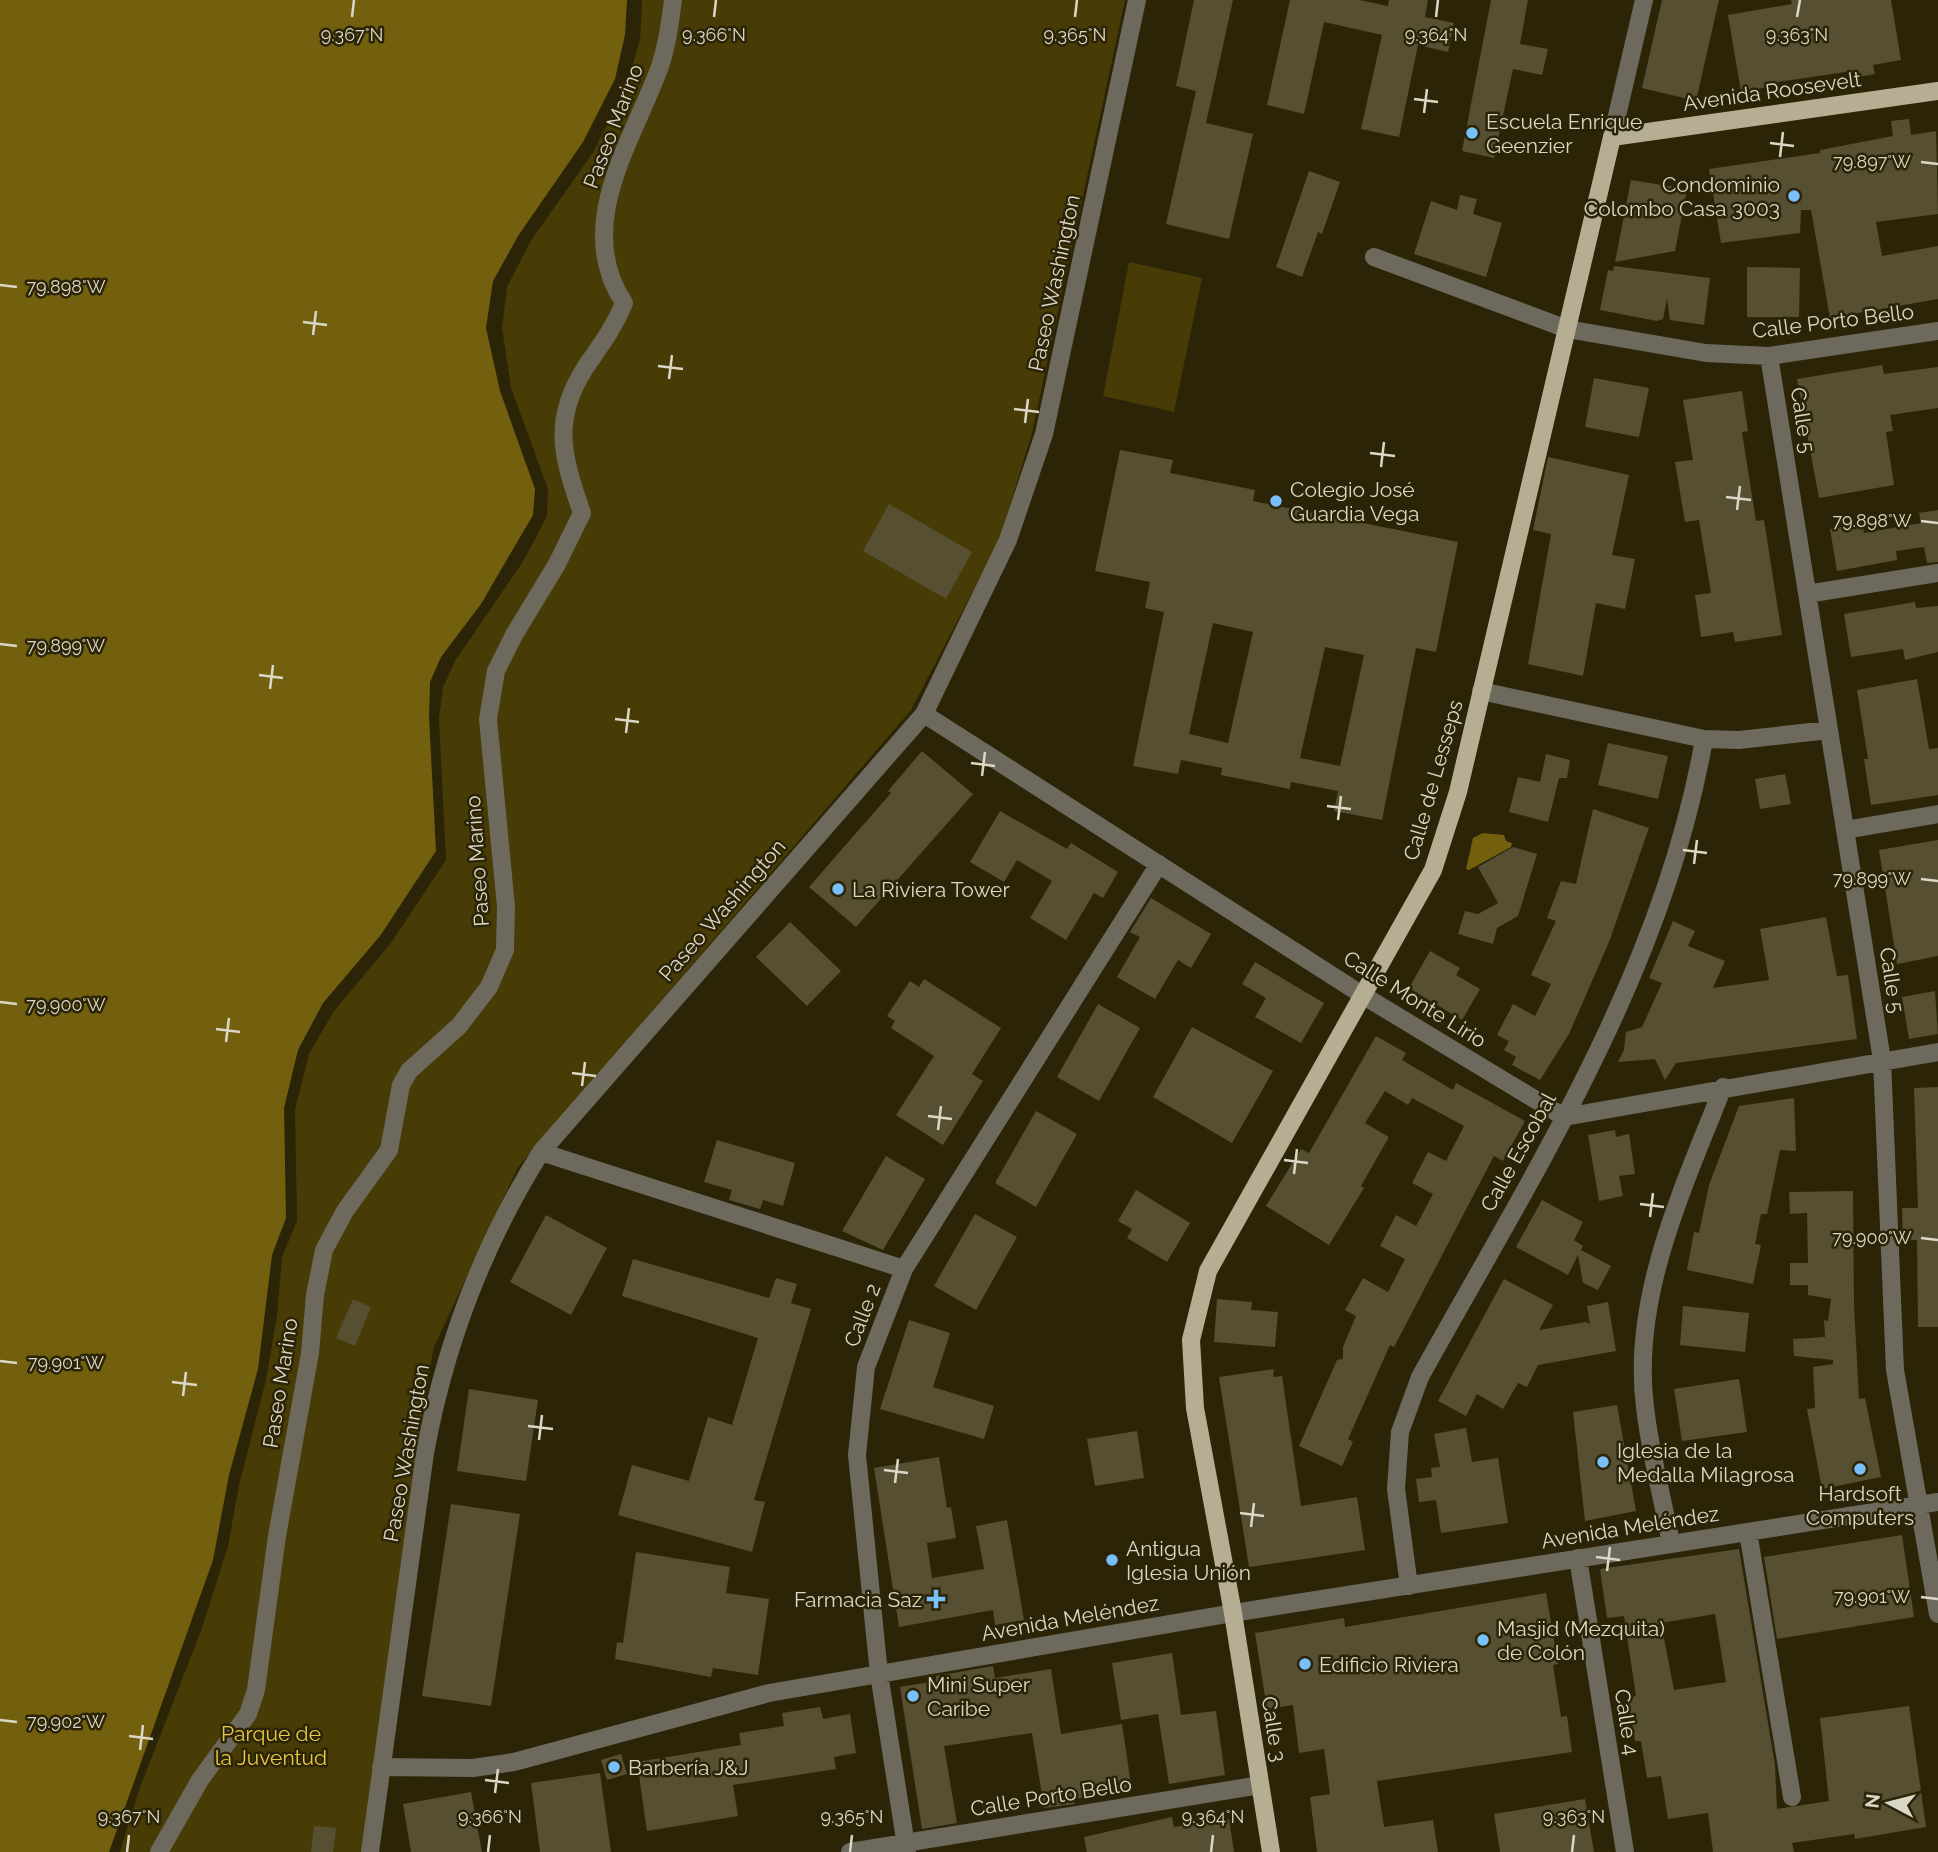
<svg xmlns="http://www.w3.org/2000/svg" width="1938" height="1852" font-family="Raleway,sans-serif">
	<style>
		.green { fill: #473b06 }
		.water { fill: #73600f }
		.building { fill: #574f32; fill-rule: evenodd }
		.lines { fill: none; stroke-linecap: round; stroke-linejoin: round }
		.minor { stroke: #6d695c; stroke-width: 18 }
		.major { stroke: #b6ae93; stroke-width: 18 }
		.ticks { fill: none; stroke: #dbd7c6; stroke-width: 2.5 }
		.poi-dot { fill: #79bff8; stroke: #2b2407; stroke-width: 2.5 }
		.labels { text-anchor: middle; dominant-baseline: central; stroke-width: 5; stroke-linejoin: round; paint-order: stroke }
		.street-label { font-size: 21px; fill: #dbd7c6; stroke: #2b2407 }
		.poi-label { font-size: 21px; fill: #dbd7c6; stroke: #2b2407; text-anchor: start }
		.park-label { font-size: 21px; fill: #eac944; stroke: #2b2407 }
		.ticks-label { font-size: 18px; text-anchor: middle; fill: #dbd7c6; stroke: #2b2407; stroke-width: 5; stroke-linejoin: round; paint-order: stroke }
	</style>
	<rect width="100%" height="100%" fill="#2b2407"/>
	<path class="green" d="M642 0H1125L1032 433 999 541 911 710 518 1167 433 1349 363 1852H120L139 1790 202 1628 228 1546 239 1485 266 1380 277 1315 282 1257 297 1221 295 1109 309 1054 334 1011 391 943 446 860 439 718 443 687 455 661 524 560 547 516 548 489 511 388 502 328 507 287 530 242 594 151 627 84 640 39Z
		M1129 262 1202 278 1174 412 1103 396Z"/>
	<path class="water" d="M0 0H627L625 35 615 79 583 142 518 236 493 281 486 328 500 391 535 489 533 515 481 604 441 657 430 682 429 717 436 851 380 936 323 1003 298 1050 284 1108 286 1218 272 1255 258 1369 229 1475 213 1560 109 1852H0Z
		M1483 833 1504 835 1506 841 1512 843 1511 847 1469 870 1466 869 1473 838Z"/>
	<path class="building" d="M1194 0H1233L1206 123 1253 134 1229 239 1166 224 1196 91 1176 86Z
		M1290 0H1359L1388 6 1389 0H1428L1425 17 1454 23 1448 52 1418 45 1399 137 1361 129 1382 35 1324 22 1304 114 1267 105Z
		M1491 0H1528L1520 44 1548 49 1542 75 1513 69 1494 158 1462 151Z
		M1662 0H1719L1696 101 1642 88Z
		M1791 0H1891L1901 60 1873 65 1875 74 1853 78 1852 71 1778 82V85L1741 92 1728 15 1792 4Z
		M1909 119 1911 135 1936 131 1938 214 1876 222 1882 256 1938 246V299L1830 318 1811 210H1801L1800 233 1721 243 1709 169 1820 153V150L1893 136 1891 121Z
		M1309 171 1340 182 1322 234 1318 232 1302 277 1276 267Z
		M1631 180 1687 189 1675 251 1615 262Z
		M1460 195 1477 199 1473 214 1502 223 1486 277 1414 254 1431 201 1457 210Z
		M1614 266 1710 278 1704 325 1670 320 1667 299 1663 319 1657 321 1600 310 1608 270 1613 271Z
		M1747 267 1800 268 1799 317H1747Z
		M1882 365 1884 374 1938 367V408L1890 415 1893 431 1886 432 1894 485 1819 498 1797 379Z
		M1594 378 1649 388 1639 437 1585 427Z
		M1742 391 1748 431 1742 432 1756 521 1764 520 1782 635 1735 642 1733 632 1701 637 1695 595 1711 593 1699 520 1685 522 1675 462 1693 460 1683 400Z
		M1120 450 1173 460 1170 473 1255 490 1253 501 1458 542 1436 652 1416 648 1382 820 1334 811 1338 791 1291 782 1290 789 1221 775 1222 768 1181 760 1178 774 1133 766 1164 612 1145 608 1150 582 1095 571ZM1213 623 1253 632 1228 743 1189 734ZM1325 647 1364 655 1340 766 1300 758Z
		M1548 457 1629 475 1612 555 1635 559 1625 609 1596 603 1583 676 1528 664 1551 534 1533 530Z
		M889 504 972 552 946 599 863 551Z
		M1938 510V562L1927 563 1924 547 1896 551 1897 560 1837 571 1830 529 1862 523 1864 533 1921 523 1919 513Z
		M1915 602 1916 608 1938 606V652L1905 660 1903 649 1851 657 1844 614Z
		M1917 679 1929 749 1938 748V795L1871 805 1864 759H1868L1857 690Z
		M1608 743 1668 756 1658 799 1598 785Z
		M922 751 973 794 856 927 809 887 891 793 888 791Z
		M1546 754 1570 760 1567 778H1559L1548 822 1509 812 1518 777 1540 782Z
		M1785 774 1791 804 1760 809 1755 779Z
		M1593 809 1649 828 1609 942 1569 1034 1540 1080 1512 1065 1516 1057 1504 1050 1509 1041 1497 1035 1513 1004 1535 1016 1551 984 1531 975 1556 921 1547 918 1561 881 1576 884Z
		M1000 811 1067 849 1071 843 1118 872 1103 898 1094 893 1066 940 1030 918 1052 881 1017 860 1004 882 970 862Z
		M1938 840V956L1897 964 1879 850Z
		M1513 847 1537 854 1518 916 1497 928 1493 944 1458 934 1465 911 1478 914 1498 903 1478 867Z
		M1151 898 1211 934 1191 968 1178 960 1155 999 1117 977 1140 937 1130 932Z
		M1826 917 1837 976 1848 975 1857 1039 1676 1063 1665 1080 1655 1059 1618 1062 1624 1050 1626 1032 1642 1027 1662 983 1649 978 1673 921 1695 931 1688 946 1725 961 1713 988 1769 980 1760 929Z
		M790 922 841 971 807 1006 756 957Z
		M1430 951 1460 968 1456 975 1480 989 1462 1020 1409 988Z
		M1255 962 1324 1003 1301 1043 1255 1017 1266 998 1242 984Z
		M924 979 1001 1028 972 1074 983 1081 943 1145 896 1115 934 1056 891 1028 895 1021 887 1016 910 981 919 987Z
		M1935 991 1938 1034 1909 1039 1902 997Z
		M1098 1004 1140 1028 1099 1101 1057 1077Z
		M1192 1027 1273 1071 1232 1143 1153 1097Z
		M1376 1036 1406 1053 1402 1060 1453 1090 1456 1083 1525 1121 1503 1161 1494 1156 1394 1347 1390 1345 1348 1439 1353 1442 1342 1466 1299 1446 1337 1360 1343 1359V1347L1356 1316 1345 1310 1363 1278 1388 1292 1405 1259 1380 1246 1396 1215 1416 1226 1433 1194 1412 1183 1428 1152 1446 1161 1464 1126 1412 1098 1408 1105 1385 1091 1365 1123 1389 1137 1361 1186 1364 1188 1329 1245 1266 1206 1301 1149 1309 1153Z
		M1938 1087V1327H1918L1917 1240H1903L1902 1208H1918L1914 1088Z
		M1794 1098 1796 1151 1780 1150 1767 1214H1761L1755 1244 1761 1245 1753 1284 1687 1270 1694 1232 1699 1233 1709 1185 1739 1106Z
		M1036 1111 1077 1134 1036 1207 995 1183Z
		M1615 1130 1616 1137 1629 1134 1635 1174 1619 1176 1623 1196 1599 1201 1588 1135Z
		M717 1140 795 1163 783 1206 763 1200 760 1209 729 1200 732 1190 704 1182Z
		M886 1156 925 1179 883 1250 842 1231Z
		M1136 1190 1190 1223 1167 1262 1127 1238 1132 1229 1118 1221Z
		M1853 1191 1854 1304 1859 1399 1865 1398 1881 1477 1822 1489 1807 1409 1815 1408 1813 1367 1833 1364V1360L1794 1356 1793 1339 1825 1337 1824 1320 1828 1321 1831 1299 1808 1295V1285H1790V1263H1808L1807 1213 1790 1214 1789 1192Z
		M1542 1200 1583 1222 1574 1240 1583 1246 1581 1250 1611 1266 1598 1290 1583 1283 1578 1255 1568 1275 1516 1247Z
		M975 1214 1017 1237 976 1310 934 1286Z
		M546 1215 607 1248 571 1315 510 1282Z
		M633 1259 769 1298 776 1278 797 1284 791 1303 811 1309 754 1500 765 1502 752 1552 618 1515 632 1465 689 1481 708 1417 732 1425 758 1338 622 1296Z
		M1504 1279 1553 1305 1539 1330 1586 1322 1590 1324 1587 1306 1608 1302 1616 1351 1538 1365 1527 1387 1518 1383 1503 1409 1477 1394 1466 1416 1438 1401Z
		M353 1299 371 1307 355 1346 336 1338Z
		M1217 1299 1252 1302 1251 1310 1278 1312 1275 1347 1214 1342Z
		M1683 1306 1749 1313 1745 1352 1680 1345Z
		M909 1320 950 1333 933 1387 994 1406 984 1439 880 1409Z
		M1274 1369 1273 1377 1282 1376 1301 1506 1357 1497 1365 1550 1249 1567 1219 1377Z
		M1739 1379 1747 1432 1682 1441 1674 1389Z
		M469 1389 538 1400 526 1481 457 1471Z
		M1617 1405 1636 1511 1585 1521 1573 1412Z
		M1466 1428 1472 1462 1498 1458 1508 1523 1441 1533 1436 1500 1419 1502 1416 1479 1432 1477 1431 1468 1440 1467 1434 1434Z
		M1137 1431 1144 1478 1095 1486 1087 1439Z
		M939 1457 947 1508 951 1507 956 1538 927 1543 932 1578 984 1569 976 1526 1007 1520 1024 1620 995 1625 993 1610 899 1627 874 1468Z
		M451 1504 520 1514 491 1706 422 1696Z
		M1902 1535 1914 1617 1777 1639 1764 1557Z
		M1739 1549 1775 1765 1777 1809 1829 1801 1820 1718 1909 1706 1926 1827 1855 1839 1854 1834 1792 1843 1794 1852H1713L1708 1813 1668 1819 1661 1776 1647 1778 1641 1741H1635L1628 1698 1636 1696 1624 1616 1607 1618 1600 1569ZM1715 1614 1726 1682 1674 1690 1661 1623Z
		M636 1552 730 1567 726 1593 769 1599 758 1675 713 1668 711 1677 615 1659 617 1642 623 1643Z
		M1546 1593 1558 1664 1553 1665 1561 1717 1567 1716 1572 1752 1377 1781 1384 1827 1433 1820 1438 1852H1317L1310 1797 1330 1794 1324 1749 1299 1753 1293 1705 1267 1709 1255 1633 1344 1618 1345 1627Z
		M1172 1653 1181 1715 1216 1711 1225 1775 1169 1784 1158 1714 1121 1720 1112 1663Z
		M993 1666 995 1678 1051 1669 1061 1734 1122 1724 1132 1791 1074 1799 1075 1804 1044 1808 1032 1733 944 1746 957 1823 922 1829 900 1687 936 1681V1676Z
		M820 1707 823 1719 850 1714 856 1753 834 1757 836 1769 733 1785 738 1816 647 1831 637 1762 741 1745 739 1733 784 1726 782 1713Z
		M621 1754 627 1774 607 1780 601 1760Z
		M600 1773 611 1852H540L531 1783Z
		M471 1792 482 1852H411L403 1804Z
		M1585 1799 1594 1852H1500L1494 1814Z
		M1172 1817 1174 1827 1229 1819 1234 1852H1087L1084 1837Z
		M314 1826 336 1828 333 1852H311Z"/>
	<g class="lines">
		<path class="minor" d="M1612 137 1644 0
			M1374 257 1567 329 1706 353 1769 356 1938 331
			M1769 356 1882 1060 1895 1370 1938 1614
			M1807 594 1938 573
			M1481 691 1704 739 1739 740 1829 730
			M924 714 1364 996 1564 1117 1938 1052
			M1845 830 1938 814
			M541 1152 904 1269
			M1748 1532 1792 1797
			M1671 1544C1663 1499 1650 1453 1645 1407 1631 1296 1684 1187 1723 1087
			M1578 1558 1625 1852
			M1409 1586 1396 1489 1400 1432 1420 1377C1532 1175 1664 971 1704 739
			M381 1767 473 1768 514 1762 769 1693 1233 1613 1938 1502
			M159 1852 200 1780 248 1714 256 1690 277 1536 310 1353 315 1295 324 1250 345 1211 389 1150 401 1085 409 1071 459 1026 489 987 505 950 506 907 488 719 496 671 514 635 557 564 582 513C563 458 551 421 585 368 600 346 614 328 624 303 573 226 632 142 659 69 667 47 670 23 673 0
			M370 1852 425 1453C445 1344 482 1246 541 1152L924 714 1008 540 1044 434 1137 0
			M850 1852 1260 1785
			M907 1852 879 1674 857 1455 866 1367 904 1269 1159 864"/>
		<path class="major" d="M1271 1852 1233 1613 1195 1408 1191 1340 1208 1271 1433 870 1458 792 1612 137 1938 91"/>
	</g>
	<path class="ticks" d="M352 17 354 0M714 17 716 0M1075 17 1077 0M1436 17 1438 0M1797 17 1800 0M1414 99 1438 102M1424 113 1427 89M1770 143 1794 146M1780 157 1783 132M1921 162 1938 164M0 285 17 287M303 322 327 325M313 335 316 311M658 366 683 369M669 379 672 355M1014 409 1039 412M1025 423 1028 399M1370 453 1395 456M1381 467 1384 442M1726 497 1751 500M1737 510 1740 486M1921 521 1938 523M0 644 17 646M259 675 283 678M270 689 273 665M615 719 639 722M626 733 629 708M971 763 995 766M982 776 985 752M1327 806 1351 809M1338 820 1341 796M1683 850 1707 853M1694 864 1697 840M1921 879 1938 881M0 1002 17 1004M216 1029 240 1032M226 1042 229 1018M572 1073 596 1076M582 1086 585 1062M928 1116 952 1119M938 1130 941 1106M1284 1160 1308 1163M1294 1174 1297 1149M1640 1204 1664 1207M1650 1217 1653 1193M1921 1238 1938 1240M0 1361 17 1363M172 1382 197 1385M183 1396 186 1372M528 1426 553 1429M539 1440 542 1415M884 1470 908 1473M895 1483 898 1459M1240 1513 1264 1516M1251 1527 1254 1503M1596 1557 1620 1560M1607 1571 1610 1547M1921 1597 1938 1599M0 1720 17 1722M129 1736 153 1739M140 1750 143 1725M485 1780 509 1783M495 1793 498 1769M127 1852 129 1835M488 1852 490 1835M850 1852 852 1835M1211 1852 1213 1835M1572 1852 1574 1835"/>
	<g class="poi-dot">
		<circle cx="1472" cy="133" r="7"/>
		<circle cx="1794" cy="196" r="7"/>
		<circle cx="1276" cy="501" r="7"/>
		<circle cx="838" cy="889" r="7"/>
		<circle cx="1603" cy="1462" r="7"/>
		<circle cx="1860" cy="1469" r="7"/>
		<circle cx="1112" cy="1560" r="7"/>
		<path d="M932.5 1588.5h7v7h7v7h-7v7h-7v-7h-7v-7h7z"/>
		<circle cx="1483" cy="1640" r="7"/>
		<circle cx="1305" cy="1664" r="7"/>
		<circle cx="913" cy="1696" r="7"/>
		<circle cx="614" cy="1767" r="7"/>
	</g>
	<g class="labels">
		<g class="street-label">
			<text transform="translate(1772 91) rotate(-8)">Avenida Roosevelt</text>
			<text transform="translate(613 126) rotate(-69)">Paseo Marino</text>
			<text transform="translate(1054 283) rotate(-78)">Paseo Washington</text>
			<text transform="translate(1833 321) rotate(-7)">Calle Porto Bello</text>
			<text transform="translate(1803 420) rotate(81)">Calle 5</text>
			<text transform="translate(1433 780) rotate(-74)">Calle de Lesseps</text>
			<text transform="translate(477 861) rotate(-94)">Paseo Marino</text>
			<text transform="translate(722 910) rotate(-49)">Paseo Washington</text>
			<text transform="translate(1892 980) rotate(81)">Calle 5</text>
			<text transform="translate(1415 999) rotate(32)">Calle Monte Lirio</text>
			<text transform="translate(1518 1152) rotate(-61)">Calle Escobal</text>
			<text transform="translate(862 1315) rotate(-69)">Calle 2</text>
			<text transform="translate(280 1383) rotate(-81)">Paseo Marino</text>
			<text transform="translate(406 1453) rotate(-80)">Paseo Washington</text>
			<text transform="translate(1630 1527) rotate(-9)">Avenida Meléndez</text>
			<text transform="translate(1070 1618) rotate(-10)">Avenida Meléndez</text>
			<text transform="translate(1627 1722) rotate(81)">Calle 4</text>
			<text transform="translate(1274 1729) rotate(81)">Calle 3</text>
			<text transform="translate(1051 1796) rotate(-9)">Calle Porto Bello</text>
		</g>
		<g class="poi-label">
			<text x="1486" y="121">Escuela Enrique<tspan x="1486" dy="24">Geenzier</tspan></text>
			<text x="1780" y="184" text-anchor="end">Condominio<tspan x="1780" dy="24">Colombo Casa 3003</tspan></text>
			<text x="1290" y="489">Colegio José<tspan x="1290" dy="24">Guardia Vega</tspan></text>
			<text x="852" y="889">La Riviera Tower</text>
			<text x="1617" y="1450">Iglesia de la<tspan x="1617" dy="24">Medalla Milagrosa</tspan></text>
			<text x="1860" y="1493" text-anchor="middle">Hardsoft<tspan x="1860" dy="24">Computers</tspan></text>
			<text x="1126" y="1548">Antigua<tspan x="1126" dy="24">Iglesia Unión</tspan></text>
			<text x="922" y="1599" text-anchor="end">Farmacia Saz</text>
			<text x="1497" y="1628">Masjid (Mezquita)<tspan x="1497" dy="24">de Colón</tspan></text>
			<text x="1319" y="1664">Edificio Riviera</text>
			<text x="927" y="1684">Mini Super<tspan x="927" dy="24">Caribe</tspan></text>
			<text x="628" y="1767">Barbería J&amp;J</text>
		</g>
		<g class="park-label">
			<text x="271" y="1733">Parque de<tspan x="271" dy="24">la Juventud</tspan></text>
		</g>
	</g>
	<g class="ticks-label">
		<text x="352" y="41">9.367°N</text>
		<text x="714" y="41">9.366°N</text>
		<text x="1075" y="41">9.365°N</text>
		<text x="1436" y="41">9.364°N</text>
		<text x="1797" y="41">9.363°N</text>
		<text x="1872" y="168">79.897°W</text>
		<text x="66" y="293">79.898°W</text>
		<text x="1872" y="527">79.898°W</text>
		<text x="66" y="652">79.899°W</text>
		<text x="1872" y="885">79.899°W</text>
		<text x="66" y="1011">79.900°W</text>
		<text x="1872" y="1244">79.900°W</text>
		<text x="66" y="1369">79.901°W</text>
		<text x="1872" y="1603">79.901°W</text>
		<text x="66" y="1728">79.902°W</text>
		<text x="129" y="1823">9.367°N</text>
		<text x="490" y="1823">9.366°N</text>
		<text x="852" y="1823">9.365°N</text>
		<text x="1213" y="1823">9.364°N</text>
		<text x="1574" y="1823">9.363°N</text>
	</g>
	<g transform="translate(1889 1803) rotate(277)" stroke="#2b2407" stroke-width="5" paint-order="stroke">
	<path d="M0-5L12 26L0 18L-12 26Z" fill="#dbd7c6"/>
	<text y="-10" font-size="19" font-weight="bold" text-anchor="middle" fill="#dbd7c6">N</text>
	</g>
</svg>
